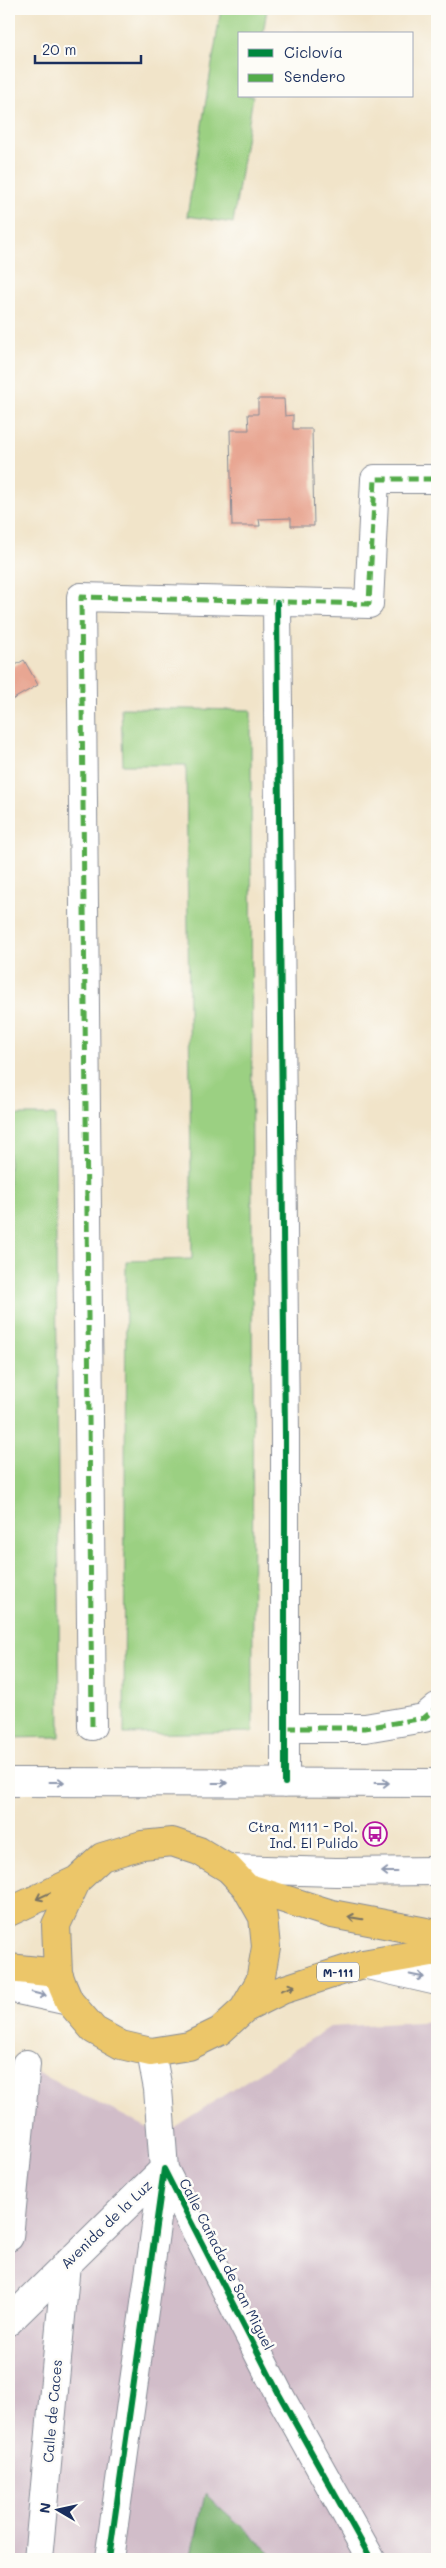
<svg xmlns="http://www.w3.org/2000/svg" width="446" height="2568" font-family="Mali,sans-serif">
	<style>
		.industrial { fill: #d1bdc9 }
		.green { fill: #9bd082; stroke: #5b8070 }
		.forest { fill: #7cb270; stroke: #4c7067 }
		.building { fill: #e8a692 }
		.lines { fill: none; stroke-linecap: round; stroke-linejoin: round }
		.minor-casing { stroke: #868a94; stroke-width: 30 }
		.major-casing { stroke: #868a94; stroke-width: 30 }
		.minor { stroke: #fff; stroke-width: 28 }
		.major { stroke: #ecc669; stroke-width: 28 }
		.quiet { stroke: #52ab49; stroke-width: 5; stroke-dasharray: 10 5; stroke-linecap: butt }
		.cycleway-casing { stroke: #fdfcf7; stroke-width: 9 }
		.cycleway { stroke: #00873e; stroke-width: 6 }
		.oneway { stroke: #8d97ae }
		.oneway2 { stroke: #797363 }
		.labels { text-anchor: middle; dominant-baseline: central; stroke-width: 5; stroke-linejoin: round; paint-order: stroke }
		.shield { fill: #fdfcf7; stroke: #5f6c8c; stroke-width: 1 }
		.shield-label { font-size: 12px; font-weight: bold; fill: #1b2f5e }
		.poi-label { font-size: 14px; fill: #1b2f5e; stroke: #fdfcf7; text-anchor: end }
		.street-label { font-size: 14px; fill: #1b2f5e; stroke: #fdfcf7 }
	</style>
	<rect width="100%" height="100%" fill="#fdfcf7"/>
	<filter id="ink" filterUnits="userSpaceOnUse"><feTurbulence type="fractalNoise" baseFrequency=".02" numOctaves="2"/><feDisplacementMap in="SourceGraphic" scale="10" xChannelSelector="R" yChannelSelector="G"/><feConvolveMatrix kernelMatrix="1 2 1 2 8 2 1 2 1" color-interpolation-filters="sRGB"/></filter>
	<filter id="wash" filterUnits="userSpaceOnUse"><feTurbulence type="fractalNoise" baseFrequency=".0096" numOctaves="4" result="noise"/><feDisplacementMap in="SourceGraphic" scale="20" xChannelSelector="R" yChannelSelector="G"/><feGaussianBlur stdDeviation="1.12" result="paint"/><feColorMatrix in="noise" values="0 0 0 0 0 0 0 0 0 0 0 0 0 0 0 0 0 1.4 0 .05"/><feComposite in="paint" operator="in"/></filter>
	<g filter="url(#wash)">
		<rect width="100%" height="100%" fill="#f1e4c9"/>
		<path class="industrial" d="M437 2021V2559H9V2058L162 2135 330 2027Z"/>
		<path class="green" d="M221 9H267L263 34H240V96H253L233 223 187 216Z
			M121 708 251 710 253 1732 124 1734 126 1261 192 1259 186 765H123Z
			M9 1115H55L60 1737 9 1738Z"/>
		<path class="forest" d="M205 2494 278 2559H191Z"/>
		<g id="blocks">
			<path class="building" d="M258 399H284L285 416 293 415V429H312L314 526H291V518L259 519 260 526H232L230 430H249L248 414H258Z
				M24 660 38 685 10 701 9 669Z"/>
		</g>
	</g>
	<g filter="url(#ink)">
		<use href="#blocks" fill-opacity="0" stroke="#868a94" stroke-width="1"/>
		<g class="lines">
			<g class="minor-casing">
				<path id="minor" d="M277 603 285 1436V1783
					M92 1726 81 597 369 604 375 479H437
					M286 1728H365L424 1718 437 1707
					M9 1782 437 1783
					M229 1869 336 1872 437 1871
					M363 1964 437 1981
					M9 1988 69 2001
					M9 2237 26 2064
					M9 2321 164 2169 158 2089 151 2052
					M38 2559 66 2264
					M109 2559 164 2169 280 2396 371 2559"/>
			</g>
			<g class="major-casing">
				<path id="major" d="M77 1880 56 1925 58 1973 63 1987 69 2001 94 2030 121 2045 151 2052 189 2046 220 2031 244 2009 282 1990 363 1964 437 1951
					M246 1887 332 1914 437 1934
					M9 1912 77 1880 102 1857 142 1845 172 1842 199 1851 229 1869 246 1887 263 1917 266 1947 260 1981 244 2009
					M9 1968 58 1973"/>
			</g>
			<use href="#minor" class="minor"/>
			<use href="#major" class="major"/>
			<path class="quiet" d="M92 1726 81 597 369 604 375 479H437
				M286 1728H365L424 1718 437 1707"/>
			<g class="cycleway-casing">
				<path id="cycleway" d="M277 603 285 1436V1783
					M109 2559 164 2169 280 2396 371 2559"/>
			</g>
			<use href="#cycleway" class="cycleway"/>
		</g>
		<defs><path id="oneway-shaft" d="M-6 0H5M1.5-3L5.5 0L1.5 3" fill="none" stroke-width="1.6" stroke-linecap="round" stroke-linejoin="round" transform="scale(1.25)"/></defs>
		<g class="oneway">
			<use href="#oneway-shaft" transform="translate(57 1782)"/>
			<use href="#oneway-shaft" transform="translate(220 1783)"/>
			<use href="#oneway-shaft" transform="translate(382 1783)"/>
			<use href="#oneway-shaft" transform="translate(389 1872) rotate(180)"/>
			<use href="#oneway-shaft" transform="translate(417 1976) rotate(12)"/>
			<use href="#oneway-shaft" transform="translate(39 1994) rotate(14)"/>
		</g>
		<g class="oneway2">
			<use href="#oneway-shaft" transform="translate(43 1896) rotate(155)"/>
			<use href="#oneway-shaft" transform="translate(355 1918) rotate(-171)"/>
			<use href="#oneway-shaft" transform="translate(288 1988) rotate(-20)"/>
		</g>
	</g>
	<defs>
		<g id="bus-ring" transform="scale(1.25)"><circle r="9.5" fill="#fdfcf7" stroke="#b5179e" stroke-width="1.5"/><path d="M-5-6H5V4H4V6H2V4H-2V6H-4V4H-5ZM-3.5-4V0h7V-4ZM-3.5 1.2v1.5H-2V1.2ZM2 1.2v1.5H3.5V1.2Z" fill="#b5179e"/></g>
	</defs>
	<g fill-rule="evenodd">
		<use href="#bus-ring" x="375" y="1834"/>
	</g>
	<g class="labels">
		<rect class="shield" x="317" y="1962.5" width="42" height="19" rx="4"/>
		<g class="shield-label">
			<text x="338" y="1972">M-111</text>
		</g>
		<g class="poi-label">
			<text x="358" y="1826">Ctra. M111 - Pol.<tspan x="358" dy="16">Ind. El Pulido</tspan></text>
		</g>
		<g class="street-label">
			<text transform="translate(106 2224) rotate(-44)">Avenida de la Luz</text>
			<text transform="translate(227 2264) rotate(63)">Calle Cañada de San Miguel</text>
			<text transform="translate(52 2411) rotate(-85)">Calle de Caces</text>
		</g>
	</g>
	<rect width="446" height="2568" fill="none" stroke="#fdfcf7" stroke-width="30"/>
	<rect x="238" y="32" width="175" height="65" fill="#fdfcf7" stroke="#a3aaba"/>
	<rect x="248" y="49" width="25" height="8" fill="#00873e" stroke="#a3aaba"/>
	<text x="284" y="58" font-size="15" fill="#1b2f5e">Ciclovía</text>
	<rect x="248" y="74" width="25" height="8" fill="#52ab49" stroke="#a3aaba"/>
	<text x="284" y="82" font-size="15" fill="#1b2f5e">Sendero</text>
	<g transform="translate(58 2510) rotate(279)" stroke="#fdfcf7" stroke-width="4" paint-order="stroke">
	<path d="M0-4L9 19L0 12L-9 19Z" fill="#1b2f5e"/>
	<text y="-8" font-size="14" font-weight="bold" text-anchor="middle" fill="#1b2f5e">N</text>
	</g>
	<path d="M35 55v8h106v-8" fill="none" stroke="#1b2f5e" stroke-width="2.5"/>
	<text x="42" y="55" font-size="15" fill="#1b2f5e" stroke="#fdfcf7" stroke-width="4" paint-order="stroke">20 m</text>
</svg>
